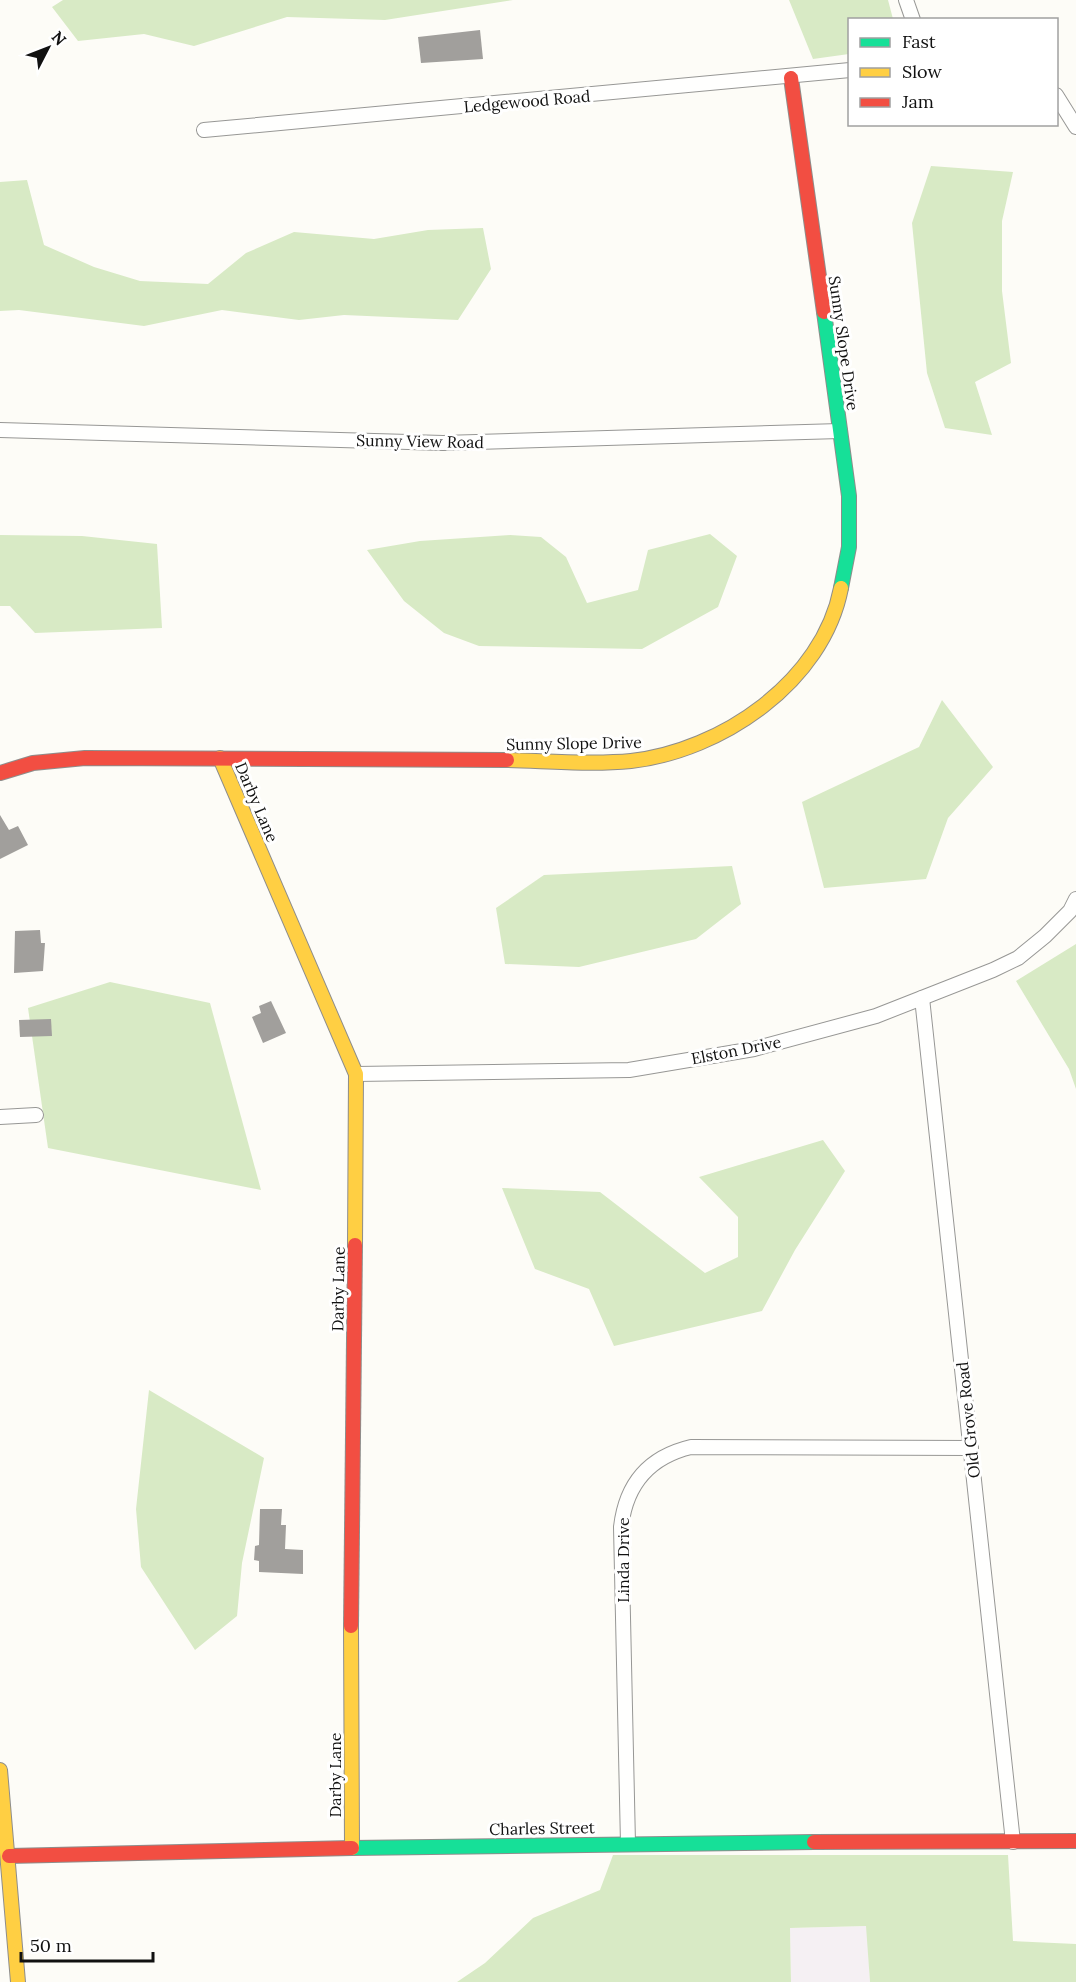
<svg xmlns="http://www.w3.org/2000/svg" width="1076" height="1982" font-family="Lora,serif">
	<rect width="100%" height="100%" fill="#fdfcf7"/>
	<polygon fill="#f5f0f3" points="867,1926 870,1982 791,1982 790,1928"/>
	<g fill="#d8eac5">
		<polygon points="63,0 513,0 385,20 287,17 194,46 144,34 78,41 52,7"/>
		<polygon points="789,0 888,0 893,19 850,20 849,54 813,59"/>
		<polygon points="931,166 1013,172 1002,221 1002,291 1011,363 975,382 992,435 945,428 927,373 912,223"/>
		<polygon points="27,180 44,245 94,267 140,281 208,284 246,253 294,232 374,239 428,230 483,228 491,269 458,320 344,315 299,320 222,310 144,326 19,310 0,311 0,182"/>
		<polygon points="710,534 737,556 718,607 642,649 479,646 444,633 404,601 367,550 420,541 510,535 541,537 566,557 587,603 638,590 648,550"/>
		<polygon points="0,535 82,536 157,544 162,628 35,633 10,606 0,606"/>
		<polygon points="942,700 993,767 948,818 926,879 824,888 802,802 919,747"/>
		<polygon points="732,866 741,904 696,939 579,967 505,964 496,908 544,875"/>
		<polygon points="1076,944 1076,1089 1069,1069 1016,981"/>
		<polygon points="110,982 210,1003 261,1190 48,1148 28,1008"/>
		<polygon points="823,1140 845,1171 795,1250 762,1311 614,1346 589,1289 535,1269 502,1188 600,1192 705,1273 738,1257 738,1217 699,1177"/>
		<polygon points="149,1390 264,1458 242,1563 237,1616 195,1650 141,1567 136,1509"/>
		<polygon points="613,1855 1008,1855 1013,1941 1076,1944 1076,1982 870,1982 866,1926 790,1928 791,1982 457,1982 485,1963 533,1918 600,1890"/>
	</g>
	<g fill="#a19f9c">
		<polygon points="480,30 483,59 421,63 418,37"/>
		<polygon points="0,815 9,830 18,826 28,845 0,859"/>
		<polygon points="40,930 41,943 45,943 43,971 14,973 15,931"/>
		<polygon points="271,1001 286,1033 263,1043 252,1017 261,1013 259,1006"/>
		<polygon points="51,1019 52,1036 20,1037 19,1020"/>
		<polygon points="260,1509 282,1509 281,1525 286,1525 285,1549 303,1550 303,1574 259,1572 259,1561 254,1560 255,1546 259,1545"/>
	</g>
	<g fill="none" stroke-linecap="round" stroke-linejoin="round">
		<g stroke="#979795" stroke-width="16">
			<g id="street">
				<polyline points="906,0 913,20"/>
				<polyline points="1056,95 1076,127"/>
				<polyline points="204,130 850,70"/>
				<polyline points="0,430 443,443 840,431"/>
				<polyline points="922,998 1013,1842"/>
				<polyline points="356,1074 629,1070 754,1049 876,1016 993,970 1018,958 1045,936 1070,911 1076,899"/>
				<polyline points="0,1117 36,1115"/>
				<path d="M628,1844L621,1527C626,1484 649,1457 691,1447L971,1448"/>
			</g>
		</g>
		<g stroke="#8e8d8b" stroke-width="16">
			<g id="fast">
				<polyline points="824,312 849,496 849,547 841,588"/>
				<polyline points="352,1848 814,1842"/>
			</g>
		</g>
		<g stroke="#8e8d8b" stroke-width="16">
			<g id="slow">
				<polyline points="220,758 356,1074 355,1245"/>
				<path d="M507,760C548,761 591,765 631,761C721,751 823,682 841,588"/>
				<polyline points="351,1626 352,1848"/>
				<polyline points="0,1770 18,1982"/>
			</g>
		</g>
		<g stroke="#8e8d8b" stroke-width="16">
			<g id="jam">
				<polyline points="791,78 824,312"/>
				<polyline points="0,773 33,763 85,758 507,760"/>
				<polyline points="351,1626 355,1245"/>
				<polyline points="814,1842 1076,1841"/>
				<polyline points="9,1856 352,1848"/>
			</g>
		</g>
		<use href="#street" stroke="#fffffe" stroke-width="14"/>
		<use href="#fast" stroke="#16e098" stroke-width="14"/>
		<use href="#slow" stroke="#ffcf43" stroke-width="14"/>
		<use href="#jam" stroke="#f24e42" stroke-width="14"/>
	</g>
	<g text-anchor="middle" stroke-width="6" stroke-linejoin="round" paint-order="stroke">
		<g font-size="16" fill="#111" stroke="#fff">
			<text transform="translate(527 101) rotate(-5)" y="6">Ledgewood Road</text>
			<text transform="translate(844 343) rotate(82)" y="6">Sunny Slope Drive</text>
			<text transform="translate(420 441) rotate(1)" y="6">Sunny View Road</text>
			<text transform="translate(574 743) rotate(-1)" y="6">Sunny Slope Drive</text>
			<text transform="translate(257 802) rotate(67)" y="6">Darby Lane</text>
			<text transform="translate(736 1050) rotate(-11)" y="6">Elston Drive</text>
			<text transform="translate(338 1289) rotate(-89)" y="6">Darby Lane</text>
			<text transform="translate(968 1420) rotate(-96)" y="6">Old Grove Road</text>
			<text transform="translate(623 1560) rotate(-90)" y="6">Linda Drive</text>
			<text transform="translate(335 1775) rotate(-90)" y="6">Darby Lane</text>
			<text transform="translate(542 1828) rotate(-1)" y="6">Charles Street</text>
		</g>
	</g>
	<rect x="848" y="18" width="210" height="108" fill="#ffffff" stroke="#a0a0a0" stroke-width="1.5"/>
	<rect x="860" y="38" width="30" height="9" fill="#16e098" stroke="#a0a0a0" stroke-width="1.5"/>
	<text x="902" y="48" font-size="18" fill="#111111">Fast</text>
	<rect x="860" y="68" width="30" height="9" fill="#ffcf43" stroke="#a0a0a0" stroke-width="1.5"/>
	<text x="902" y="78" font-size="18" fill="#111111">Slow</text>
	<rect x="860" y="98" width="30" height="9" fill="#f24e42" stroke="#a0a0a0" stroke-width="1.5"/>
	<text x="902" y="108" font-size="18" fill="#111111">Jam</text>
	<g transform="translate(48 48) rotate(48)" stroke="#ffffff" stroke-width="4.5" paint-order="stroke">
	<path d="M0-4.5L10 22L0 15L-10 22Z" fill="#111111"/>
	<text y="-9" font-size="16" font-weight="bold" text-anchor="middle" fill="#111111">N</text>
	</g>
	<path d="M21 1952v9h132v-9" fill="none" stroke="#111111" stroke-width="3"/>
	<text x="30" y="1952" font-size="18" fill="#111111" stroke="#ffffff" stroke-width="4.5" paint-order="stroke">50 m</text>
</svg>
